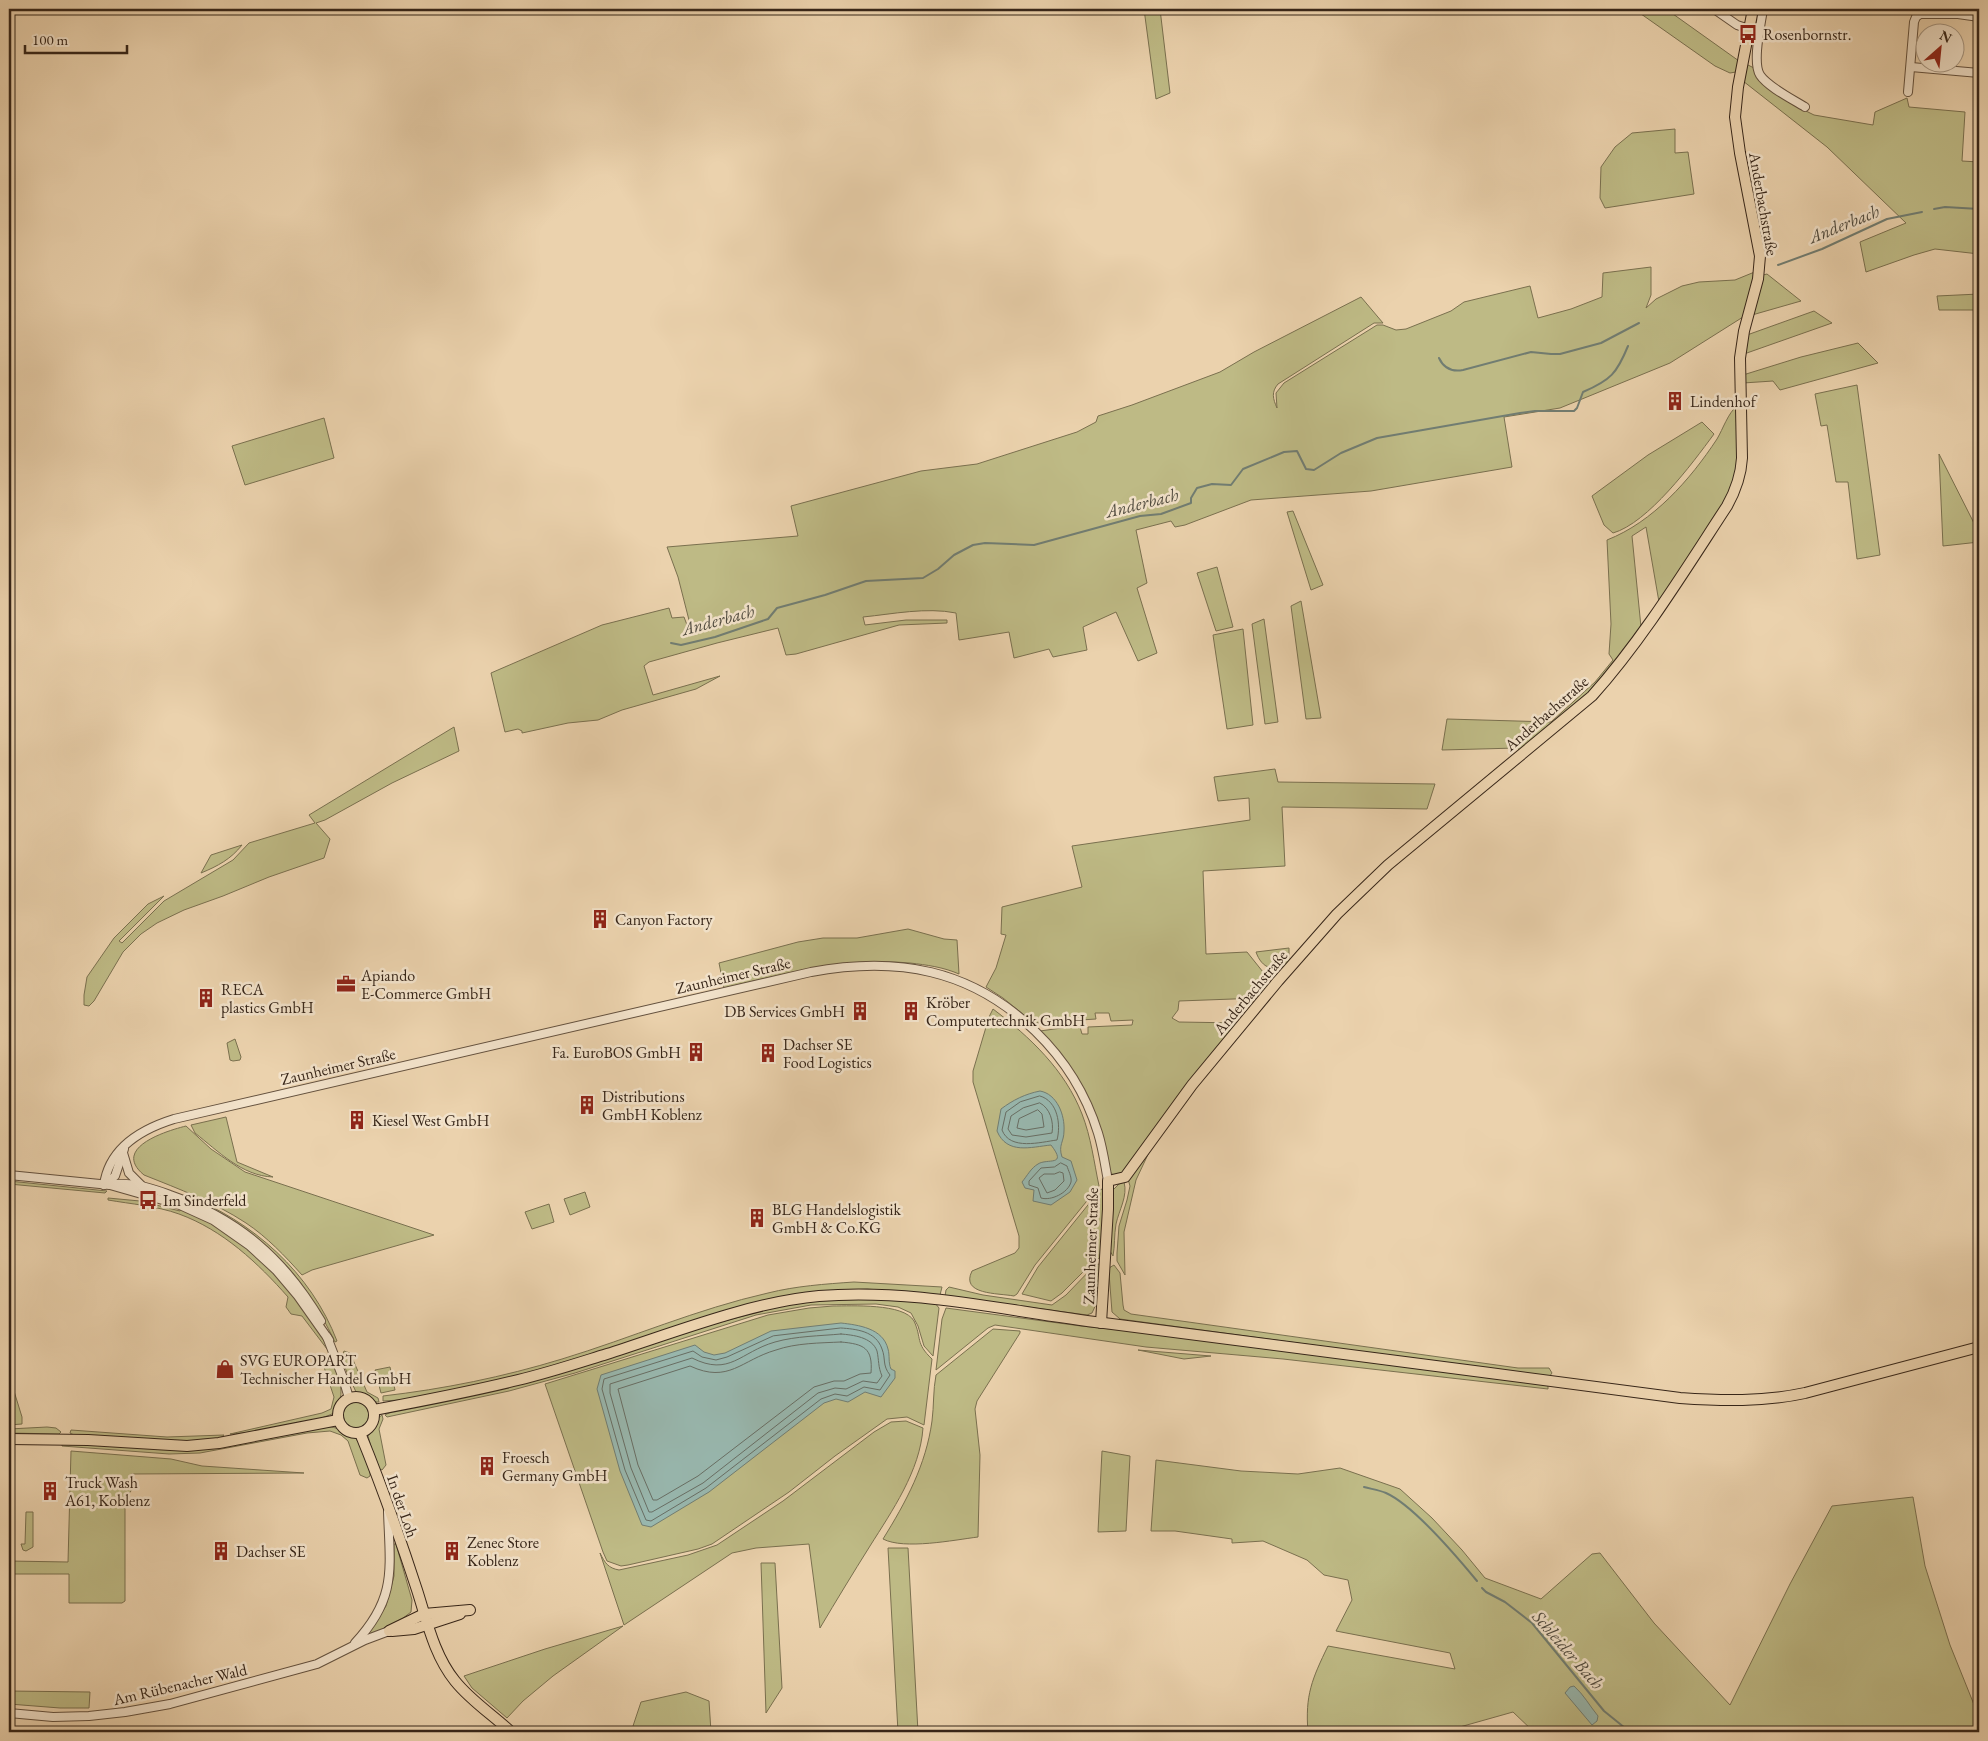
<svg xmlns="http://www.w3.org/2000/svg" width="1988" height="1741" font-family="'EB Garamond',serif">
	<rect width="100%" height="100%" fill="#ebd2ad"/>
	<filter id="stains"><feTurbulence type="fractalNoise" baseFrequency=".004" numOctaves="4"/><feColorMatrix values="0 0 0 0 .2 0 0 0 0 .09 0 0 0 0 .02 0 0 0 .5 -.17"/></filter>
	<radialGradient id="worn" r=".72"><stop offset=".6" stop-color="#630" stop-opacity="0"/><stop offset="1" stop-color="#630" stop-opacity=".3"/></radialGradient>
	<g fill="#beba85" stroke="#7a704f">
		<polygon points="1144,9 1160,9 1170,93 1156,99"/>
		<polygon points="1634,9 1666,9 1739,61 1736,72 1730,73 1715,66"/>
		<polygon points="1746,64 1754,68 1771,88 1804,110 1814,115 1873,125 1875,112 1907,98 1909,107 1965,112 1962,161 1979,162 1979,254 1935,249 1914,255 1866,272 1860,242 1906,223 1827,147 1743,81"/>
		<polygon points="1675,129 1675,153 1688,152 1694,194 1605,208 1600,198 1601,167 1615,147 1632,133"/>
		<path d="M1651,267V295L1646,308L1656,299L1682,286L1699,282L1735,280L1757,271L1743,317L1670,363L1560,408L1504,417L1512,467L1371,491L1251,500L1185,525L1175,527L1171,521L1136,530L1147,583L1137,588L1157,653L1138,661L1116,612L1083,627L1087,650L1053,657L1049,649L1014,658L1009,632L959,640L956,613C926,607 893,614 863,617L865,625L906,620H947V623L899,625L796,654L786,655L778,628L717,643L649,662L644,666L653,695L720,676L696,689L622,710L598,720L568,723L522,733V731L518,729L505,732L491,673L602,625L669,608L672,618L684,617L687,625L690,624L678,577L667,547L798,536L791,506L921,471L977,464L1077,432L1096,422L1098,416L1132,405L1220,372L1254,352L1361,297L1383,323H1374L1278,384C1271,392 1273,399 1277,408L1276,393L1284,383L1377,325H1383L1396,330L1406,329L1451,311L1464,302L1530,286L1538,318L1571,309L1602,297L1603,273Z"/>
		<polygon points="1767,274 1801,301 1752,315 1763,275"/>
		<polygon points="1979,294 1979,310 1939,310 1937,296"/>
		<polygon points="1814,311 1832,323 1744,354 1747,335"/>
		<polygon points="1858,343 1878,363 1780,390 1773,381 1743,383 1743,375 1801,357"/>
		<polygon points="1857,385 1880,555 1857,559 1848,482 1836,482 1827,425 1821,426 1815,394"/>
		<path d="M1737,406L1740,457L1733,490L1659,602L1646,527L1632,536L1641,627L1593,689L1521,751L1517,748L1442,750L1447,719L1551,722L1595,682L1613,660L1609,654L1611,624L1607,540C1653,522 1690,480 1717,439C1723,429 1728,413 1737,406Z"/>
		<polygon points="324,418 334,458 245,485 232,446"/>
		<path d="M1702,422L1714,434C1692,464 1648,523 1613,533L1604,525L1592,496L1648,455Z"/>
		<polygon points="1939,454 1979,533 1979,542 1943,546"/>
		<polygon points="1293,511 1323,585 1311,590 1287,512"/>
		<polygon points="1217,567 1233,627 1216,631 1197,573"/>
		<polygon points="1301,601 1321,718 1306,719 1291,606"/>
		<polygon points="1264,619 1278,722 1265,724 1252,624"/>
		<polygon points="1243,629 1253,725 1227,729 1213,635"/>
		<polygon points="454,727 459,751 392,783 325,820 316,823 330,839 324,858 269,877 223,896 184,910 157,923 141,934 123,952 94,1001 89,1006 84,1005 84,995 87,977 114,938 148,904 164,896 119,941 122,943 164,901 233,860 249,843 315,823 309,815"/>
		<path d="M1275,769L1278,782L1435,784L1427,809L1282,807L1285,866L1203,871L1206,954L1247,952L1267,977V989L1260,998L1179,1001L1178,1010L1172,1018L1179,1022L1240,1023L1153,1130L1123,1173L1114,1176C1105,1169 1102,1137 1098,1125C1086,1088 1066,1058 1040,1031L1076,1026L1080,1027L1082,1034H1088V1027L1132,1025L1133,1020L1111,1021L1109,1013H1095L1096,1019L1034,1023L1003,998L986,987L996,968L1006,935L1001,934L1002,907L1082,887L1072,846L1250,820L1249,798L1218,801L1214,777Z"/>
		<path d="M242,845C231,859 218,866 201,873L211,855Z"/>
		<path d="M908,929L944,939L957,940L959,974C943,967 927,965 910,963C842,957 789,973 724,988L719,963L798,942L823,938H857Z"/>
		<path d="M1289,948V964C1274,972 1262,969 1256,952Z"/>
		<path d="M993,1009C1030,1037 1065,1070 1082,1114C1091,1137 1094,1162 1099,1186L1035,1265L1017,1294L1014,1296C998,1293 960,1295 972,1271L1015,1253L1019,1248V1236L973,1082V1071L989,1017Z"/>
		<polygon points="235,1039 241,1057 240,1060 233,1061 230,1060 227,1043"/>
		<path d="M226,1117L237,1162L273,1177C242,1176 218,1151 195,1133L191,1125Z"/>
		<path d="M186,1126L211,1149L245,1172L434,1235L312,1270L302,1275C285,1256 267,1237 246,1223C214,1202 179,1189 144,1175C111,1148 166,1131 186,1126Z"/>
		<polygon points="1151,1148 1136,1180 1124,1232 1125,1275 1117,1261 1117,1253 1119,1226 1127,1200 1130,1186 1128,1179"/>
		<polygon points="9,1181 107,1191 105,1193 9,1184"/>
		<path d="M1124,1182C1128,1196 1119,1210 1116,1224C1114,1235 1115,1246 1113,1256L1110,1251L1112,1191L1119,1184Z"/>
		<polygon points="1104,1188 1103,1255 1089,1266 1062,1293 1051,1301 1022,1294 1038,1267 1100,1190"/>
		<polygon points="585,1192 590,1207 570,1215 564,1199"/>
		<path d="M185,1195C253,1221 311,1273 337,1341L335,1342C317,1305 295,1268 262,1243C240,1226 208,1212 184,1198Z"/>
		<path d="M108,1198L140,1201L180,1211L181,1209C201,1218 222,1227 239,1240C253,1252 268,1266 281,1279C290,1289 328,1339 327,1349L302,1316L291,1314L286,1307L288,1297C258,1263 223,1230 179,1214C157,1206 131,1204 108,1200Z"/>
		<polygon points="549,1204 554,1222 532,1229 525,1212"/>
		<polygon points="1099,1264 1102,1265 1098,1300 1092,1313 1087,1315 945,1296 946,1290 949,1287 983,1295 1052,1305 1066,1295 1095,1265"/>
		<polygon points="1114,1265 1120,1273 1123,1305 1124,1310 1131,1314 1518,1368 1549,1368 1552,1373 1549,1377 1120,1319 1112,1312 1109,1273 1109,1268"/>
		<path d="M854,1282L942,1287L940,1295L867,1289L819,1292L535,1372L416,1399L383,1401V1396C444,1389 503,1377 562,1359C631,1338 697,1309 768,1293C796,1286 825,1284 854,1282Z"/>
		<polygon points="864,1297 935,1303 939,1308 933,1356 924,1346 918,1326 911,1313 898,1307 876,1304 811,1305 756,1315 575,1373 509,1391 387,1417 385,1415 393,1411 791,1303 830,1298"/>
		<path d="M833,1306C851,1306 904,1303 914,1321C922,1338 915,1343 932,1359L924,1425L907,1417L887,1419L835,1456L789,1492L712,1544L698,1549L628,1565L621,1566L607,1561L603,1552L545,1384L768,1315L809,1308Z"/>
		<polygon points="946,1308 1081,1326 1190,1337 1545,1384 1548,1386 1548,1389 1283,1359 1146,1347 995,1325 988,1328 936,1370 942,1319"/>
		<path d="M993,1329L1020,1331V1333L977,1401L975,1409L980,1455L978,1537C954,1540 904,1550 883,1539C906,1502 926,1465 932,1421C934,1406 933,1390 936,1375Z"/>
		<polygon points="1138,1350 1211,1356 1184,1359"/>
		<polygon points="344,1351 350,1353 367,1392 378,1398 379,1402 375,1402 356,1392 341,1359"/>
		<path d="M327,1357L333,1359C339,1378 348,1398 332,1414C307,1425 258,1432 230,1434L322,1413L331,1409L334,1397L323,1364Z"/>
		<polygon points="390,1367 395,1390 381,1393 375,1370"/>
		<polygon points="9,1375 22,1417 22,1424 9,1425"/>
		<circle cx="356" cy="1415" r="13"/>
		<polygon points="382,1415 383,1419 379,1429 386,1465 382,1470 377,1468 368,1436 377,1419"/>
		<path d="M906,1421L923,1428C920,1471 892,1511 870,1546C853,1573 836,1601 820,1628L809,1544L756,1548L732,1553L624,1625L600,1553C605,1563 608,1568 619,1570L688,1555L717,1545L783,1501L874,1432L891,1422Z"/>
		<polygon points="47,1427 56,1428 61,1432 59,1434 9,1433 9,1429"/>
		<path d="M331,1427C338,1428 348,1432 353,1436C361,1442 372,1467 370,1476L367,1478L360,1475L348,1441L341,1435L330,1431L307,1433L200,1453L169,1454L62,1446V1443L143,1448Z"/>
		<polygon points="71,1430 167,1437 224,1435 219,1439 182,1442 74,1435 70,1433"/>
		<polygon points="71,1451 171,1459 202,1466 304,1473 131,1474 131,1491 125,1498 125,1601 122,1603 69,1603 69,1574 9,1574 9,1561 68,1562"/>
		<polygon points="1102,1451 1130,1456 1126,1531 1098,1532"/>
		<path d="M1156,1460L1241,1471L1298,1474L1340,1468L1400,1489L1432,1518L1462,1550L1485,1578L1541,1599L1592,1554L1600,1553L1654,1623L1730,1705L1790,1584L1832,1506L1913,1497L1925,1566L1950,1645L1979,1717V1732H1534L1513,1712L1442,1732H1308C1305,1695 1312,1679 1328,1646L1455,1669L1450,1653L1336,1631L1352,1600L1348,1580L1324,1575L1307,1560L1263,1541L1232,1543V1539L1175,1531H1151Z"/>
		<polygon points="26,1512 33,1512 33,1547 26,1551 23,1550 21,1544 25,1544"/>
		<polygon points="394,1544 396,1544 412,1600 411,1612 398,1622 367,1636 386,1606 394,1576"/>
		<polygon points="888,1548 908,1548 918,1732 898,1732"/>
		<polygon points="761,1563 775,1563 782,1688 766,1713"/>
		<polygon points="623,1626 553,1676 523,1701 507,1718 472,1688 464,1676 545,1649"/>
		<polygon points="9,1691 90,1692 89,1708 60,1708 9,1704"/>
		<polygon points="686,1692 709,1701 711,1732 631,1732 641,1702"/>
	</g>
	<g fill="#98b7ae" stroke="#717d72">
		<path d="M1040,1091C1057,1094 1065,1115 1064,1131C1064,1142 1058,1145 1062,1157L1071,1161L1077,1180L1070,1192L1051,1205L1033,1201L1034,1190L1025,1188L1022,1182C1027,1176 1031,1168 1038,1164C1047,1158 1068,1167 1051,1145C1031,1147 1007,1155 997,1131L1001,1109C1013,1100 1025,1094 1040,1091Z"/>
		<path d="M841,1323C858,1325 883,1328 888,1349C890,1356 888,1362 891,1369L895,1371V1378L881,1397L865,1392L848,1402L836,1399L824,1403L709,1492L651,1527L642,1525L620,1471L599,1396L597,1389L601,1375L695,1345L704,1352L714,1355L725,1353L771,1331Z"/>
		<path d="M1574,1686C1584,1695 1589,1705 1598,1716L1597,1721L1592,1725L1565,1693L1570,1687Z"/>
	</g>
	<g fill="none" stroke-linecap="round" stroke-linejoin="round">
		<g stroke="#686e64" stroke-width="1">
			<path d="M1040,1096C1058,1101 1061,1125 1057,1140C1041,1142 1010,1151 1002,1130L1006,1112L1020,1102Z"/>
			<path d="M1040,1103C1050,1108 1054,1122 1052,1133L1026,1137L1012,1135L1008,1129L1011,1116L1023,1108Z"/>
			<polygon points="1038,1110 1042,1114 1044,1127 1026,1130 1017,1128 1019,1119"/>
			<path d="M1061,1163L1067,1166C1068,1170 1072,1177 1071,1182C1068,1193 1051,1201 1041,1198L1038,1188L1029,1185V1181L1041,1168L1054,1167Z"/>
			<polygon points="1060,1172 1063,1173 1064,1181 1055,1190 1047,1193 1039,1178 1044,1174 1054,1174"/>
			<path d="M841,1328C856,1329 876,1331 882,1349C886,1359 882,1365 890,1375L880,1390L864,1387L847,1396L835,1394L821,1399L706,1488L651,1521L646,1520L625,1470L602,1389L604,1379L693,1351L702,1357L716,1360L727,1357L773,1336Z"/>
			<path d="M841,1334C853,1335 872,1337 877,1351C879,1360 878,1367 882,1376L877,1383L863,1381L846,1389L835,1388L818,1393L703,1483L652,1512H649L631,1468L610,1393V1384L692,1358C730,1377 740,1352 775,1342C796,1336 820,1336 841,1334Z"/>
			<path d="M841,1342C864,1344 873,1348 871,1373L860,1374L844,1381H834L814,1387L698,1476L657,1500H653L638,1465L618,1389L690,1366C729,1384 741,1360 776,1350C796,1343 820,1343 841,1342Z"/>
		</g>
		<g stroke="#717d72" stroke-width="2">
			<polyline points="1934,209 1945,207 1979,209"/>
			<polyline points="1778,265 1822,249 1887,219 1922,212"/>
			<path d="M1439,358C1444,369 1452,372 1463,370L1531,352L1551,354H1560L1601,343L1639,323"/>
			<path d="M671,643L681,645L715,637L768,619L777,608L825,595L866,581L923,578L938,569L954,555L973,545L985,543L1034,545L1140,516L1161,514L1191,503V498L1197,488L1212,484L1231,485L1243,469L1284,452L1297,451L1306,469L1314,470L1341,453L1377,438L1520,413L1535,411H1574L1577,408L1583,392C1611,380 1617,373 1628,346"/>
			<path d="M1364,1487C1371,1489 1379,1490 1386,1493C1413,1505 1458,1558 1477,1581"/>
			<polyline points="1482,1588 1486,1592 1505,1602 1532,1623 1604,1711 1630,1732"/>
		</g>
		<g stroke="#64513e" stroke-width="10">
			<g id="minor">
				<polyline points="1714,9 1737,25 1749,29"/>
				<path d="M1763,9C1761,24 1752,62 1760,75C1768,87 1792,99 1805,107"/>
				<polyline points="1911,67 1979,73"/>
				<polyline points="1908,92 1914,22 1916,17 1920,14 1958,14 1979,17"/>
				<polyline points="123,1153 129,1173 143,1187"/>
				<polyline points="9,1175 110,1185 180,1205 213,1220 250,1246 276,1270 298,1296 329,1340"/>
				<path d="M104,1185C109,1148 142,1129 174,1119L811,972C897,956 971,969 1035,1031C1065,1060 1086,1094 1098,1133C1103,1149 1105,1165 1108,1181"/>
				<polyline points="104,1185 115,1176 124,1149"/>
				<path d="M110,1185C129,1181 152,1188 170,1195C239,1219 284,1259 321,1321"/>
				<polyline points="327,1337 343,1378 349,1398"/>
				<path d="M355,1643C397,1598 390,1569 388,1512"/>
				<polyline points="9,1713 53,1717 89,1716 125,1712 170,1704 317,1664 365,1640 389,1631"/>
			</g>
		</g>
		<g stroke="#372619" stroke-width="12">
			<g id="major">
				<path d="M1101,1323L1108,1209V1181L1125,1177L1192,1085L1278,981L1337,914L1388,865L1592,696C1643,639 1685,570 1727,506C1736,490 1741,476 1742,458L1740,358L1744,331L1758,279L1760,256L1740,153L1735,117L1738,87L1753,9"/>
				<circle cx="356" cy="1415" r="18"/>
				<path d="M374,1410C422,1401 470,1392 518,1380C548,1373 578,1363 607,1354C673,1333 751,1302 819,1296C915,1288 1010,1312 1104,1323C1296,1347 1488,1373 1680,1398C1722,1401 1763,1402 1805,1393L1979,1347"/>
				<path d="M360,1433C381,1484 400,1538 417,1590C427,1621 434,1655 455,1681C471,1701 493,1715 511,1732"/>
				<polyline points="9,1439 88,1440 187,1446 219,1443 338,1420"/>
				<polyline points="389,1631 424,1614 470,1610"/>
				<polyline points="392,1631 414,1629 460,1614"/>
			</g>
		</g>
		<use href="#minor" stroke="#f2e2ca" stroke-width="8"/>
		<use href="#major" stroke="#ebd2ad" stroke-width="10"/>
	</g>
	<defs>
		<g id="bus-bare" transform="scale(1.5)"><path d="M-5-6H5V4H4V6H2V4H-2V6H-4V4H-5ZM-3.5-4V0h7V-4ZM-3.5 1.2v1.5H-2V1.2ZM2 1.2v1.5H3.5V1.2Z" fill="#8f2418" stroke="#f2e2ca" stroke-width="2.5" paint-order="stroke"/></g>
		<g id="building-bare" transform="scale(1.5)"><path d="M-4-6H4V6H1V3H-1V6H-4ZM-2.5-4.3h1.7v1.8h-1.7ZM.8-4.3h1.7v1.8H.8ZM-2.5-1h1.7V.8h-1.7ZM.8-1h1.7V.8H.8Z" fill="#8f2418" stroke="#f2e2ca" stroke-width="2.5" paint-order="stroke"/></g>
		<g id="office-bare" transform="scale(1.5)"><path d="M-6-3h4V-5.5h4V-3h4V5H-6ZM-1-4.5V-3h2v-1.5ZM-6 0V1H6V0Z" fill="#8f2418" stroke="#f2e2ca" stroke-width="2.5" paint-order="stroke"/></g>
		<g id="shop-bare" transform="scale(1.5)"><path d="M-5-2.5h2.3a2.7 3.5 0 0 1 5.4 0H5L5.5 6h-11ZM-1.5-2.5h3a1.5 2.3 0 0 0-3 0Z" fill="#8f2418" stroke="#f2e2ca" stroke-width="2.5" paint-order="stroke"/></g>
	</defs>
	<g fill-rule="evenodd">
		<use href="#bus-bare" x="1748" y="34"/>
		<use href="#building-bare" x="1675" y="401"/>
		<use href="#building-bare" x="600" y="919"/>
		<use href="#office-bare" x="346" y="984"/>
		<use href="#building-bare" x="206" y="998"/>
		<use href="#building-bare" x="860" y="1011"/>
		<use href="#building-bare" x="911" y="1011"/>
		<use href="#building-bare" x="696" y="1052"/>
		<use href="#building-bare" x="768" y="1053"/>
		<use href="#building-bare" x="587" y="1105"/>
		<use href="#building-bare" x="357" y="1120"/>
		<use href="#bus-bare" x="148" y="1200"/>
		<use href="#building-bare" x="757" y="1218"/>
		<use href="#shop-bare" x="225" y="1369"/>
		<use href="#building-bare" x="487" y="1466"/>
		<use href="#building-bare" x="50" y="1491"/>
		<use href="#building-bare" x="221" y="1551"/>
		<use href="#building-bare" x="452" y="1551"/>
	</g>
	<g text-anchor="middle" stroke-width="5" stroke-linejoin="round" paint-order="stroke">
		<g font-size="16" fill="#372619" stroke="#f2e2ca" text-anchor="start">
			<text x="1763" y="40">Rosenbornstr.</text>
			<text x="1690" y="407">Lindenhof</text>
			<text x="615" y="925">Canyon Factory</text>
			<text x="361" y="981">Apiando<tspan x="361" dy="18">E-Commerce GmbH</tspan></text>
			<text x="221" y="995">RECA<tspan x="221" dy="18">plastics GmbH</tspan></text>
			<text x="926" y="1008">Kröber<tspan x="926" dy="18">Computertechnik GmbH</tspan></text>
			<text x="845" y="1017" text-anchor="end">DB Services GmbH</text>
			<text x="783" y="1050">Dachser SE<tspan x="783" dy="18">Food Logistics</tspan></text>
			<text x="681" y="1058" text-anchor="end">Fa. EuroBOS GmbH</text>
			<text x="602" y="1102">Distributions<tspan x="602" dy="18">GmbH Koblenz</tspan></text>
			<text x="372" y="1126">Kiesel West GmbH</text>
			<text x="163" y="1206">Im Sinderfeld</text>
			<text x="772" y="1215">BLG Handelslogistik<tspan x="772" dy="18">GmbH &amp; Co.KG</tspan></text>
			<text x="240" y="1366">SVG EUROPART<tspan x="240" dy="18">Technischer Handel GmbH</tspan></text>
			<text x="502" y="1463">Froesch<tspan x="502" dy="18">Germany GmbH</tspan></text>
			<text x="65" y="1488">Truck Wash<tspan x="65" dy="18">A61, Koblenz</tspan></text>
			<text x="467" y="1548">Zenec Store<tspan x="467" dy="18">Koblenz</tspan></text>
			<text x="236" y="1557">Dachser SE</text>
		</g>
		<g font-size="16" fill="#372619" stroke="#f2e2ca">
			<text transform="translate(1764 204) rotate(80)" y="6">Anderbachstraße</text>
			<text transform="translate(1546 713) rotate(-41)" y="6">Anderbachstraße</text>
			<text transform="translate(733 975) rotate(-13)" y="6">Zaunheimer Straße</text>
			<text transform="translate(1250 992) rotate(-50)" y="6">Anderbachstraße</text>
			<text transform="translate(338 1066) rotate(-13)" y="6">Zaunheimer Straße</text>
			<text transform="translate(1090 1246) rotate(-88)" y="6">Zaunheimer Straße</text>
			<text transform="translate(403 1506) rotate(71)" y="6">In der Loh</text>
			<text transform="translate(180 1684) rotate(-13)" y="6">Am Rübenacher Wald</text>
		</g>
		<g font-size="18" font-style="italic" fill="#4f4a3e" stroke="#f2e2ca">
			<text transform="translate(1844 224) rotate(-22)" y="6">Anderbach</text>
			<text transform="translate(1142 503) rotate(-14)" y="6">Anderbach</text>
			<text transform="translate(718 620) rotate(-15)" y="6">Anderbach</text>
			<text transform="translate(1568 1650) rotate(49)" y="6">Schleider Bach</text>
		</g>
	</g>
	<rect width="1988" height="1741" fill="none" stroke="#ebd2ad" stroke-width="30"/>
	<rect x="10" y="10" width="1968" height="1721" fill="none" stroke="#372619" stroke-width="2.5"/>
	<rect x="15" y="15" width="1958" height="1711" fill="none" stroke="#372619"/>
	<g transform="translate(1940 48) rotate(27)"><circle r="24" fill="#f2e2ca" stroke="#a79783"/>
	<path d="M0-4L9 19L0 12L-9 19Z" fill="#8f2418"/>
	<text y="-8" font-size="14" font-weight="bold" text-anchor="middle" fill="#372619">N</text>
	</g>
	<path d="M25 45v8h102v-8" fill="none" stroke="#372619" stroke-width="2.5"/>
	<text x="32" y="45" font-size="15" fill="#372619" stroke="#f2e2ca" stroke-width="4" paint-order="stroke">100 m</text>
	<rect width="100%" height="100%" filter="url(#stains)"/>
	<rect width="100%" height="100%" fill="url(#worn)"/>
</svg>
